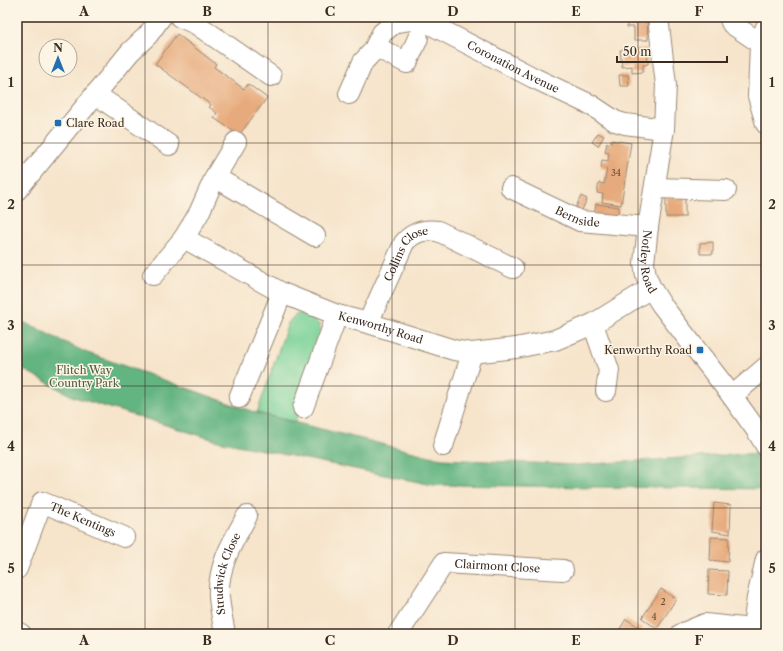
<svg xmlns="http://www.w3.org/2000/svg" width="783" height="651" font-family="'Libre Caslon Text',serif">
	<rect width="100%" height="100%" fill="#fcf5e5"/>
	<filter id="ink" filterUnits="userSpaceOnUse"><feTurbulence type="fractalNoise" baseFrequency=".025" numOctaves="2"/><feDisplacementMap in="SourceGraphic" scale="8" xChannelSelector="R" yChannelSelector="G"/><feConvolveMatrix kernelMatrix="1 2 1 2 8 2 1 2 1" color-interpolation-filters="sRGB"/></filter>
	<filter id="wash" filterUnits="userSpaceOnUse"><feTurbulence type="fractalNoise" baseFrequency=".012" numOctaves="4" result="noise"/><feDisplacementMap in="SourceGraphic" scale="16" xChannelSelector="R" yChannelSelector="G"/><feGaussianBlur stdDeviation="0.9" result="paint"/><feColorMatrix in="noise" values="0 0 0 0 0 0 0 0 0 0 0 0 0 0 0 0 0 1.4 0 .05"/><feComposite in="paint" operator="in"/></filter>
	<g filter="url(#wash)">
		<rect width="100%" height="100%" fill="#f6e4cb"/>
		<polygon fill="#79d298" stroke="#5a7e5b" points="307,312 319,325 324,342 295,422 257,413 288,323 295,315"/>
		<polygon fill="#62b480" stroke="#4e6f4f" points="17,319 85,352 257,413 442,459 576,465 757,453 766,489 433,485 218,441 74,397 17,366"/>
		<g id="blocks">
			<g fill="#e7aa7c">
				<polygon points="627,17 647,17 648,40 634,40 634,27 627,27"/>
				<polygon points="177,34 216,64 214,67 244,89 248,84 267,98 239,135 214,118 217,113 209,107 211,105 155,64"/>
				<polygon points="647,48 648,64 643,65 643,72 632,73 632,66 622,67 620,50"/>
				<polygon points="619,75 628,75 629,86 620,86"/>
				<polygon points="598,133 604,136 598,146 592,142"/>
				<polygon points="611,140 631,143 621,205 602,202 603,194 597,193 599,183 604,184 607,169 601,168 602,160 608,161 609,153 605,152 607,143 611,144"/>
				<polygon points="581,196 587,199 582,210 576,207"/>
				<rect x="666" y="197" width="19" height="20"/>
				<polygon points="596,204 619,207 617,220 594,216"/>
				<polygon points="713,242 713,254 700,254 700,243"/>
				<polygon points="714,503 731,505 730,534 712,531"/>
				<polygon points="711,537 729,538 728,562 710,560"/>
				<polygon points="709,570 728,571 727,595 708,594"/>
				<polygon points="661,589 676,599 657,629 642,618"/>
				<polygon points="626,619 642,629 638,634 617,634"/>
			</g>
		</g>
	</g>
	<g filter="url(#ink)">
		<use href="#blocks" fill-opacity="0" stroke="#988774" stroke-width="1"/>
		<g fill="none" stroke-linecap="round" stroke-linejoin="round">
			<g stroke="#988774" stroke-width="22">
				<g id="minor">
					<polyline points="180,17 196,24 271,76"/>
					<path id="s1" d="M658,17L666,85L664,129L648,227L644,263L646,276L651,288L661,304L732,396L757,431L766,446"/>
					<polyline points="729,17 732,24 760,43 766,45"/>
					<polyline points="766,27 760,43 758,96 766,124"/>
					<polyline points="376,47 407,63 418,38"/>
					<polyline points="95,94 169,145"/>
					<path id="s2" d="M349,94L363,62L373,51L382,33L396,22L411,20L426,22L534,78L591,105L615,121L625,124L664,129"/>
					<polyline points="215,177 315,236"/>
					<path id="s3" d="M511,188L580,221L648,227"/>
					<polyline points="655,188 726,190"/>
					<polyline points="17,190 130,52 148,35 161,17"/>
					<path id="s4" d="M184,238L282,293L337,315L368,323L454,350L472,353L516,348L555,340L593,324L651,288"/>
					<polyline points="153,275 184,238 199,213 215,177 236,142"/>
					<path id="s5" d="M368,323L404,243C413,232 424,229 438,231L513,268"/>
					<polyline points="593,324 609,370 606,391"/>
					<polyline points="732,396 766,367"/>
					<polyline points="239,398 282,293"/>
					<polyline points="303,408 337,315"/>
					<polyline points="443,446 472,353"/>
					<path id="s6" d="M17,569L42,502L124,537"/>
					<polyline points="17,632 21,634"/>
					<path id="s7" d="M225,634C223,622 220,609 219,597C217,567 233,541 247,516"/>
					<path id="s8" d="M398,634L444,563L563,570"/>
					<polyline points="681,634 705,624 752,629"/>
					<polyline points="752,634 757,598 766,559"/>
				</g>
			</g>
			<use href="#minor" stroke="#fff" stroke-width="20"/>
		</g>
	</g>
	<path fill="none" stroke="#3b2a1e" stroke-width="1" stroke-opacity="0.55" d="M145,17V634M268,17V634M392,17V634M515,17V634M638,17V634M17,143H766M17,265H766M17,386H766M17,508H766"/>
	<g fill="#1f6fb2" stroke="#fcf5e5" stroke-width="1.5">
		<rect x="54" y="119" width="8" height="8" rx="2"/>
		<rect x="696" y="346" width="8" height="8" rx="2"/>
	</g>
	<g text-anchor="middle" stroke-width="3" stroke-linejoin="round" paint-order="stroke">
		<g font-size="9" fill="#664a36">
			<text x="616" y="176">34</text>
			<text x="663" y="605">2</text>
			<text x="654" y="620">4</text>
		</g>
		<g font-size="11" fill="#3b2a1e" stroke="#fcf5e5">
			<text dy="4" stroke="none"><textPath href="#s2" startOffset="216">Coronation Avenue</textPath></text>
			<text dy="4" stroke="none"><textPath href="#s3" startOffset="73">Bernside</textPath></text>
			<text dy="4" stroke="none"><textPath href="#s5" startOffset="81">Collins Close</textPath></text>
			<text dy="4" stroke="none"><textPath href="#s1" startOffset="247">Notley Road</textPath></text>
			<text dy="4" stroke="none"><textPath href="#s4" startOffset="217">Kenworthy Road</textPath></text>
			<text dy="4" stroke="none"><textPath href="#s6" startOffset="116">The Kentings</textPath></text>
			<text dy="4" stroke="none"><textPath href="#s8" startOffset="138">Clairmont Close</textPath></text>
			<text dy="4" stroke="none"><textPath href="#s7" startOffset="62">Strudwick Close</textPath></text>
		</g>
		<g font-size="11" fill="#3b2a1e" stroke="#fcf5e5" text-anchor="start">
			<text x="66" y="127">Clare Road</text>
			<text x="692" y="354" text-anchor="end">Kenworthy Road</text>
		</g>
		<g font-size="11" fill="#4e5c43" stroke="#fcf5e5">
			<text x="84" y="374">Flitch Way<tspan x="84" dy="13">Country Park</tspan></text>
		</g>
	</g>
	<rect width="783" height="651" fill="none" stroke="#fcf5e5" stroke-width="44"/>
	<g transform="translate(58 58)"><circle r="19" fill="#fcf5e5" stroke="#afa495"/>
	<path d="M0-3L7 15L0 10L-7 15Z" fill="#1f6fb2"/>
	<text y="-6" font-size="11" font-weight="bold" text-anchor="middle" fill="#3b2a1e">N</text>
	</g>
	<path d="M617 56v6h110v-6" fill="none" stroke="#3b2a1e" stroke-width="2"/>
	<text x="623" y="56" font-size="12" fill="#3b2a1e" stroke="#fcf5e5" stroke-width="3" paint-order="stroke">50 m</text>
	<rect x="22" y="22" width="739" height="607" fill="none" stroke="#3b2a1e" stroke-width="1.5"/>
	<g font-size="13" text-anchor="middle" font-weight="bold" fill="#3b2a1e">
		<text x="84" y="16">A</text>
		<text x="207" y="16">B</text>
		<text x="330" y="16">C</text>
		<text x="453" y="16">D</text>
		<text x="576" y="16">E</text>
		<text x="699" y="16">F</text>
		<text x="11" y="87">1</text>
		<text x="772" y="87">1</text>
		<text x="11" y="209">2</text>
		<text x="772" y="209">2</text>
		<text x="11" y="330">3</text>
		<text x="772" y="330">3</text>
		<text x="11" y="451">4</text>
		<text x="772" y="451">4</text>
		<text x="11" y="573">5</text>
		<text x="772" y="573">5</text>
		<text x="84" y="645">A</text>
		<text x="207" y="645">B</text>
		<text x="330" y="645">C</text>
		<text x="453" y="645">D</text>
		<text x="576" y="645">E</text>
		<text x="699" y="645">F</text>
	</g>
</svg>
